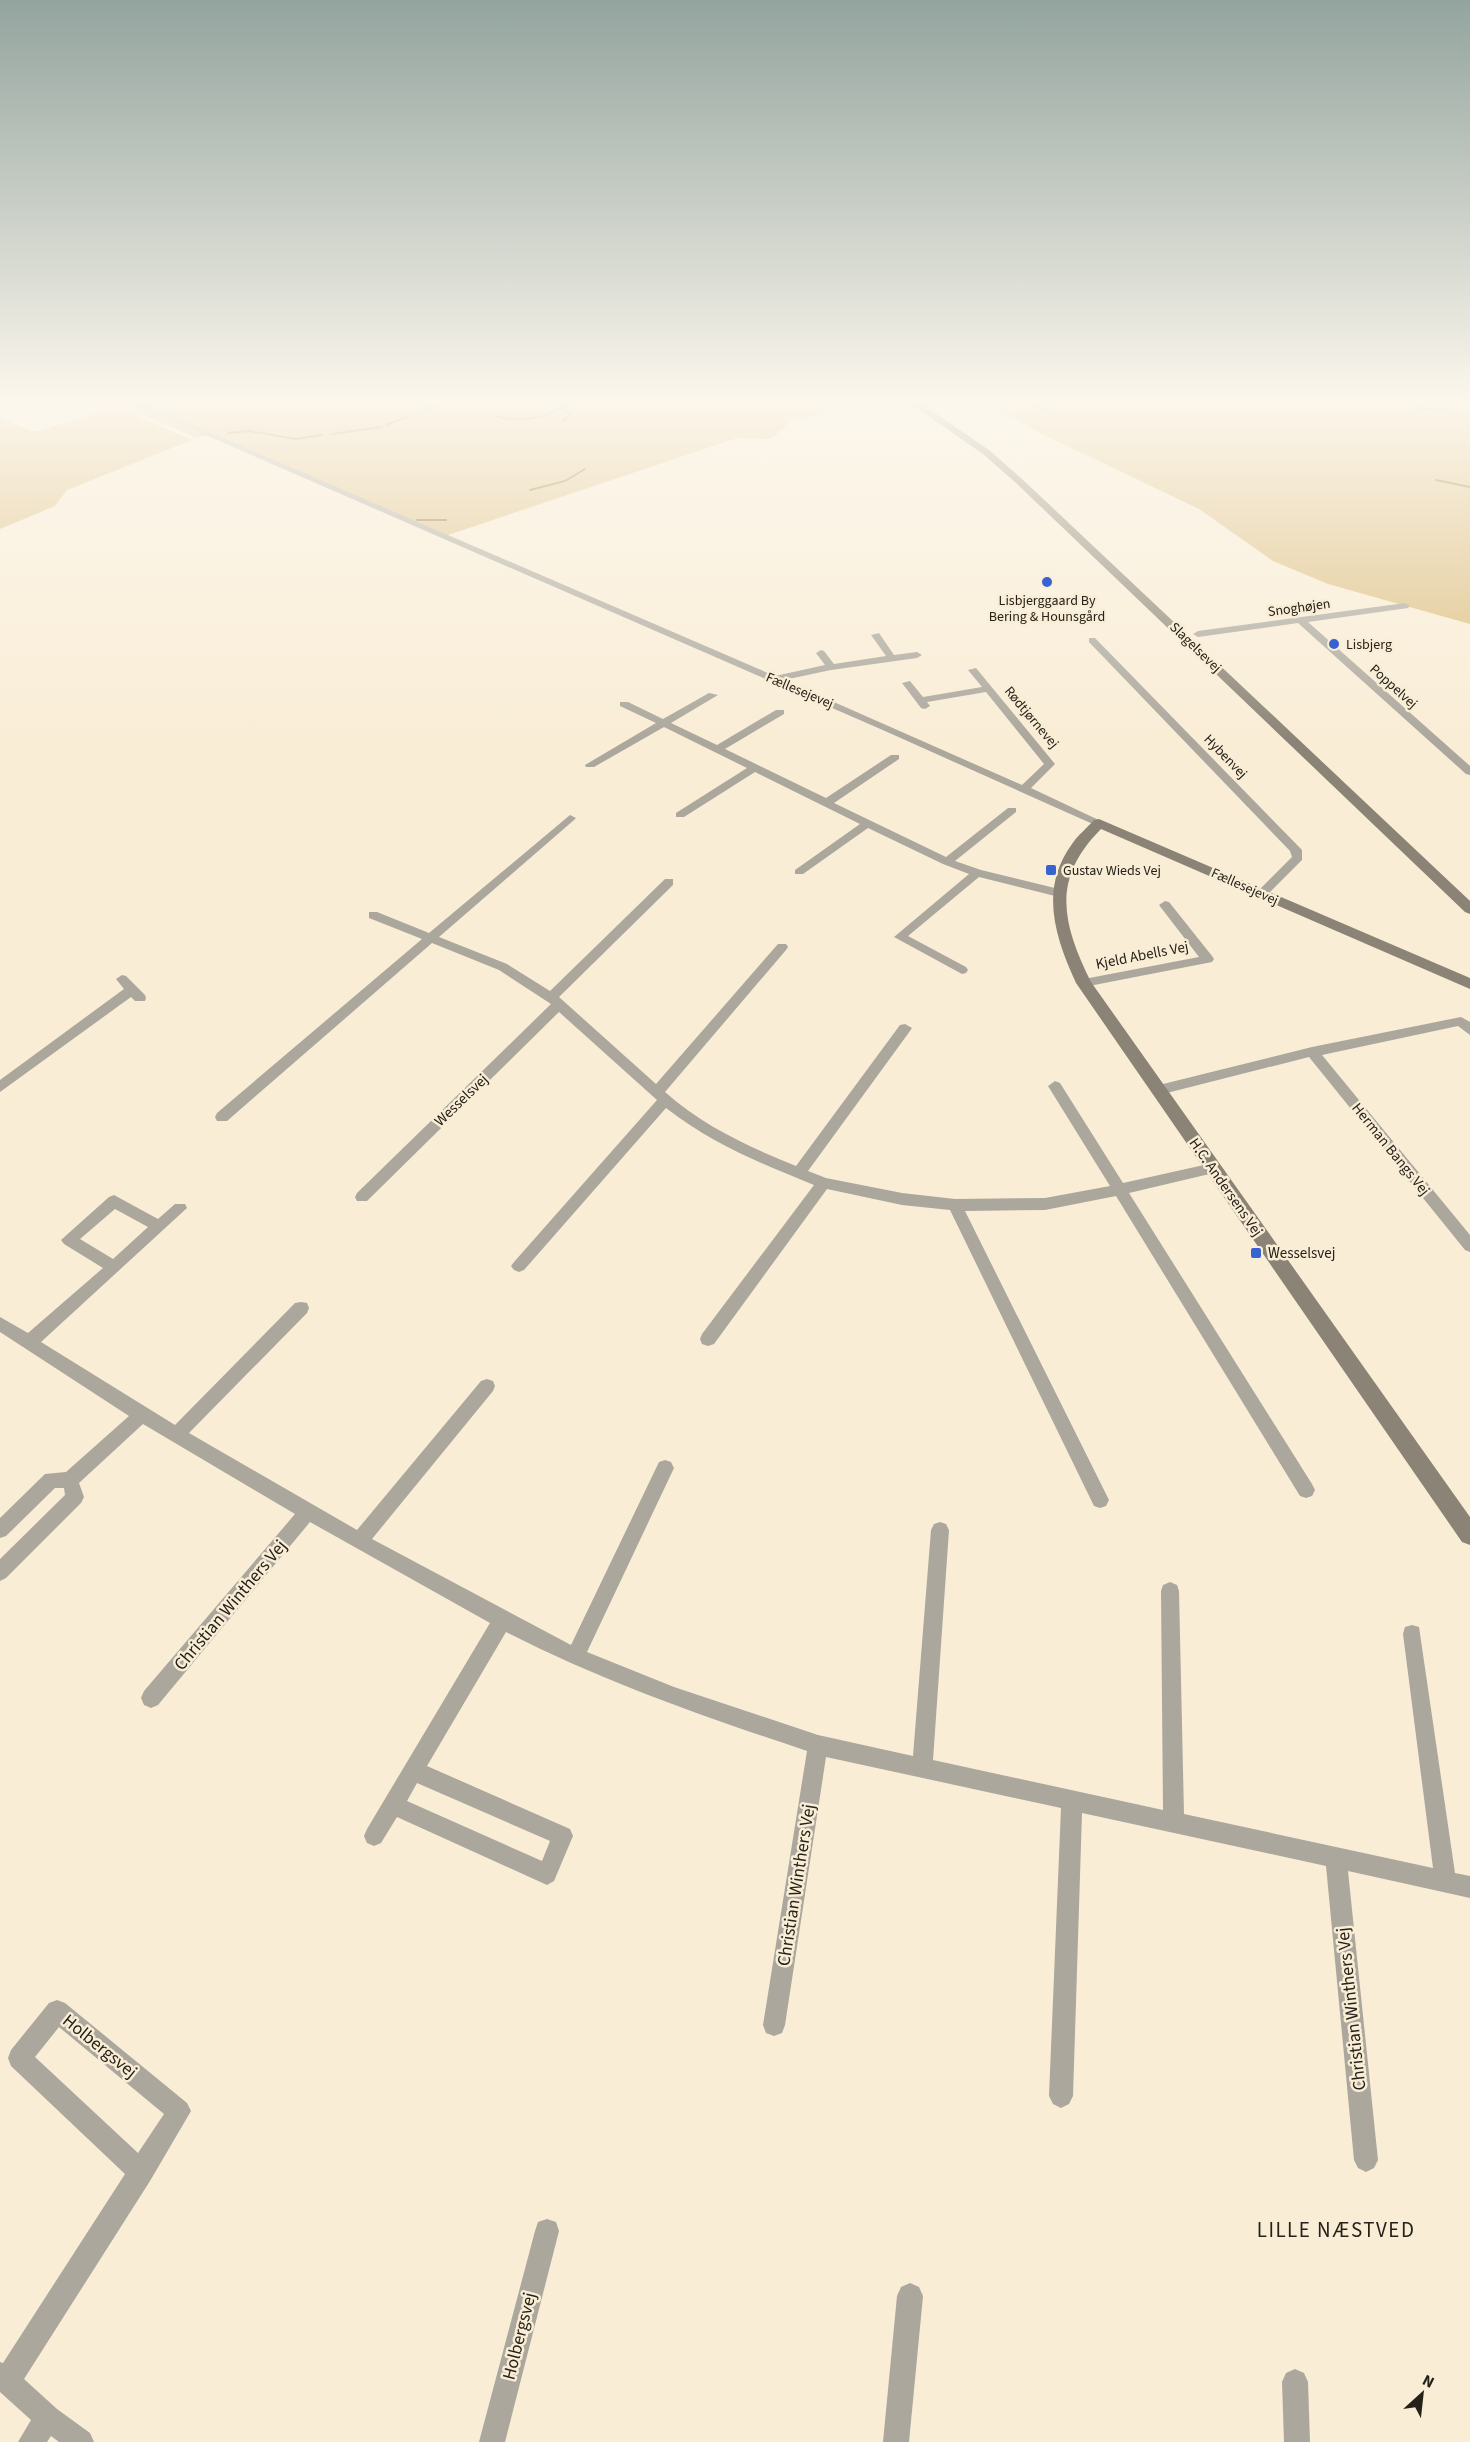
<svg xmlns="http://www.w3.org/2000/svg" width="1470" height="2442" font-family="'Source Sans 3',sans-serif">
	<rect width="100%" height="100%" fill="#f9edd6"/>
	<g fill="#dcbe80">
		<polygon points="855,400 817,416 791,421 771,439 737,438 448,535 209,434 197,438 110,401"/>
		<polygon points="984,400 1470,400 1470,624 1328,584 1273,561 1199,509 1038,432"/>
		<polygon points="111,409 123,410 192,440 67,490 55,506 0,529 0,418 31,431 39,431"/>
	</g>
	<g fill="none" stroke-linecap="round" stroke-linejoin="round">
		<g stroke="#8a6d29" stroke-width="2">
			<polyline points="1033,400 1036,406 1043,410"/>
			<polyline points="1434,400 1435,412"/>
			<polyline points="1418,408 1445,410"/>
			<polyline points="562,409 571,413 563,421"/>
			<polyline points="423,410 434,406"/>
			<path d="M496,416C521,424 544,418 567,405L565,400"/>
			<polyline points="386,425 406,417"/>
			<polyline points="228,433 249,431 296,439 322,435"/>
			<polyline points="332,434 382,427"/>
			<polyline points="1436,480 1470,487"/>
			<polyline points="530,490 565,481 585,469"/>
			<polyline points="417,520 446,520"/>
		</g>
		<g fill="#aba79d" fill-rule="evenodd">
			<polygon points="125,400 135,400 775,676 825,665 816,653 821,650 824,651 834,664 886,656 871,635 879,633 894,655 917,652 922,655 917,658 831,670 784,680 1022,785 1044,764 986,692 927,702 930,706 925,709 921,708 902,683 910,681 923,697 982,687 968,670 976,668 1055,764 1031,788 1105,823 1103,825 1095,825 885,731"/>
			<polygon points="1405,603 1410,606 1408,608 1308,622 1470,766 1470,775 1466,774 1298,623 1198,637 1193,634 1198,631"/>
			<polygon points="1089,638 1095,638 1302,850 1302,860 1265,897 1261,898 1255,894 1292,857 1290,851 1089,642"/>
			<polygon points="709,693 718,695 671,723 717,745 776,710 784,710 784,714 725,749 826,798 891,755 899,755 899,759 834,803 946,857 1008,808 1016,808 1016,812 955,861 981,870 1063,890 1065,893 1059,897 979,877 908,936 966,967 968,970 966,973 962,974 894,937 969,874 943,864 868,828 803,874 795,874 795,870 860,824 755,772 684,817 676,817 676,813 747,768 664,727 594,767 586,767 585,765 656,723 620,706 620,702 628,702 663,719"/>
			<path d="M570,815L576,818L574,820L439,937L507,964L550,991L665,879H673V885L559,997L656,1084L778,944H786L788,947L786,950L665,1092C703,1126 749,1147 796,1166L900,1025L905,1024L912,1028L910,1031L808,1171L826,1178L902,1193L955,1199L1045,1198L1110,1186L1048,1086L1055,1081L1060,1083L1123,1183L1213,1163L1218,1164L1220,1168L1218,1172L1129,1193L1312,1484L1315,1490L1312,1496L1306,1498L1300,1496L1116,1196L1045,1210L965,1211L1106,1494L1109,1500L1106,1506L1100,1508L1094,1506L950,1210L902,1205L827,1189L714,1344L708,1346L702,1344L700,1339L702,1334L814,1185C760,1163 714,1145 666,1108L524,1270L519,1272L514,1270L511,1266L514,1262L657,1100L559,1012L367,1201H357L355,1197L357,1193L551,1004L499,970L432,943L227,1121H217L215,1117L217,1113L422,939L369,918V912H377L429,933Z"/>
			<polygon points="1165,901 1169,902 1212,956 1214,959 1212,962 1084,987 1079,986 1078,983 1079,980 1084,979 1199,957 1159,905"/>
			<polygon points="122,975 126,976 145,995 146,998 145,1001 135,1001 131,997 0,1092 0,1080 124,989 116,979"/>
			<polygon points="1461,1017 1470,1022 1470,1035 1458,1026 1322,1055 1470,1235 1470,1252 1465,1250 1309,1057 1159,1095 1152,1090 1159,1085 1312,1047"/>
			<path d="M114,1195L158,1219L175,1204H185L187,1208L41,1342L175,1425L295,1303L301,1302L307,1303L309,1308L307,1313L189,1433L357,1530L481,1381L487,1379L493,1381L495,1386L493,1391L372,1539L571,1645L659,1462L665,1460L671,1462L674,1468L587,1652L674,1687L818,1735L913,1756L931,1530L934,1524L940,1522L946,1524L949,1530L933,1760L1163,1810L1161,1591L1163,1585L1170,1582L1177,1585L1179,1591L1184,1814L1433,1868L1403,1634L1405,1627L1412,1625L1419,1627L1455,1873L1470,1876V1898L1348,1871L1378,2160L1374,2168L1366,2172L1358,2168L1354,2160L1326,1866L1082,1813L1073,2096L1069,2104L1061,2108L1053,2104L1049,2096L1061,1808L826,1757L785,2025L782,2033L774,2036L766,2033L763,2025L807,1751C702,1716 604,1682 506,1632L427,1766L570,1829L573,1836L554,1881L547,1885L397,1817L381,1843L374,1846L367,1843L364,1836L367,1829L490,1623L310,1522L158,1705L151,1708L144,1705L141,1698L144,1691L295,1514L143,1424L79,1483L84,1497L81,1503L6,1578L0,1581V1559L65,1495L64,1488H55L6,1536L0,1538V1518L45,1474L66,1472L129,1416L0,1332V1317L28,1333L103,1268L64,1244L61,1240L109,1197ZM115,1209L148,1227L113,1259L80,1239ZM417,1783L550,1841L542,1861L407,1801Z"/>
			<path d="M57,2000L65,2003L187,2103L191,2111L150,2181L24,2379L57,2409L90,2433L94,2442H59L51,2436L47,2442H18L31,2420L0,2392V2362L3,2363L125,2174L11,2066L8,2058L11,2050L49,2003ZM59,2027L164,2114L138,2153L35,2057Z"/>
			<polygon points="547,2219 556,2222 559,2231 505,2442 479,2442 535,2231 538,2222"/>
			<polygon points="910,2283 919,2287 923,2296 909,2442 883,2442 897,2296 901,2287"/>
			<polygon points="1295,2369 1304,2373 1308,2382 1310,2442 1284,2442 1282,2382 1286,2373"/>
		</g>
		<g fill="#8b8476" fill-rule="evenodd">
			<polygon points="905,400 916,400 989,450 1021,478 1470,901 1470,914 1465,912 1015,482 983,454"/>
			<path d="M1099,819L1470,978V989L1101,829C1051,879 1062,923 1091,982L1470,1517V1545L1462,1542L1076,983C1055,937 1039,889 1072,844C1078,835 1087,828 1094,820Z"/>
		</g>
	</g>
	<linearGradient id="sky" x2="0" y2="1"><stop stop-color="#93a49e"/><stop offset="0.54" stop-color="#fcf7ed"/><stop offset="1" stop-color="#fcf7ed" stop-opacity="0"/></linearGradient>
	<rect width="1470" height="742" fill="url(#sky)"/>
	<g fill="#3662d2" stroke="#f9edd6" stroke-width="2">
		<circle cx="1047" cy="582" r="6"/>
		<circle cx="1334" cy="644" r="6"/>
		<rect x="1045" y="864" width="12" height="12" rx="3"/>
		<rect x="1250" y="1247" width="12" height="12" rx="3"/>
	</g>
	<g text-anchor="middle" stroke-width="5" stroke-linejoin="round" paint-order="stroke">
		<g font-size="14" fill="#26221a" stroke="#f9edd6" text-anchor="start">
			<text x="1047" y="605" text-anchor="middle">Lisbjerggaard By<tspan x="1047" dy="16">Bering &amp; Hounsgård</tspan></text>
			<text x="1346" y="649">Lisbjerg</text>
			<text x="1063" y="875">Gustav Wieds Vej</text>
		</g>
		<g font-size="14" fill="#26221a" stroke="#f9edd6">
			<text transform="translate(1299 607) rotate(-8)" y="5">Snoghøjen</text>
			<text transform="translate(1196 647) rotate(44)" y="5">Slagelsevej</text>
			<text transform="translate(1394 686) rotate(42)" y="5">Poppelvej</text>
			<text transform="translate(800 690) rotate(23)" y="5">Fællesejevej</text>
			<text transform="translate(1032 717) rotate(50)" y="5">Rødtjørnevej</text>
			<text transform="translate(1226 756) rotate(46)" y="5">Hybenvej</text>
			<text transform="translate(1245 886) rotate(24)" y="5">Fællesejevej</text>
		</g>
		<g font-size="15" fill="#26221a" stroke="#f9edd6">
			<text transform="translate(1142 955) rotate(-11)" y="5">Kjeld Abells Vej</text>
			<text transform="translate(461 1100) rotate(-44)" y="5">Wesselsvej</text>
			<text transform="translate(1391 1149) rotate(51)" y="5">Herman Bangs Vej</text>
			<text transform="translate(1226 1187) rotate(55)" y="5">H.C. Andersens Vej</text>
		</g>
		<g font-size="15" fill="#26221a" stroke="#f9edd6" text-anchor="start">
			<text x="1268" y="1258">Wesselsvej</text>
		</g>
		<g font-size="18" fill="#26221a" stroke="#f9edd6">
			<text transform="translate(230 1605) rotate(-50)" y="6">Christian Winthers Vej</text>
			<text transform="translate(796 1885) rotate(-81)" y="6">Christian Winthers Vej</text>
			<text transform="translate(1351 2009) rotate(-96)" y="6">Christian Winthers Vej</text>
			<text transform="translate(100 2046) rotate(39)" y="6">Holbergsvej</text>
			<text transform="translate(519 2336) rotate(-76)" y="6">Holbergsvej</text>
		</g>
		<g font-size="21" letter-spacing="1.5" fill="#26221a" stroke="#f9edd6">
			<text x="1336" y="2237">LILLE NÆSTVED</text>
		</g>
	</g>
	<g transform="translate(1422 2394) rotate(27)" stroke="#f9edd6" stroke-width="4.5" paint-order="stroke">
	<path d="M0-4.5L10 22L0 15L-10 22Z" fill="#26221a"/>
	<text y="-9" font-size="16" font-weight="bold" text-anchor="middle" fill="#26221a">N</text>
	</g>
</svg>
